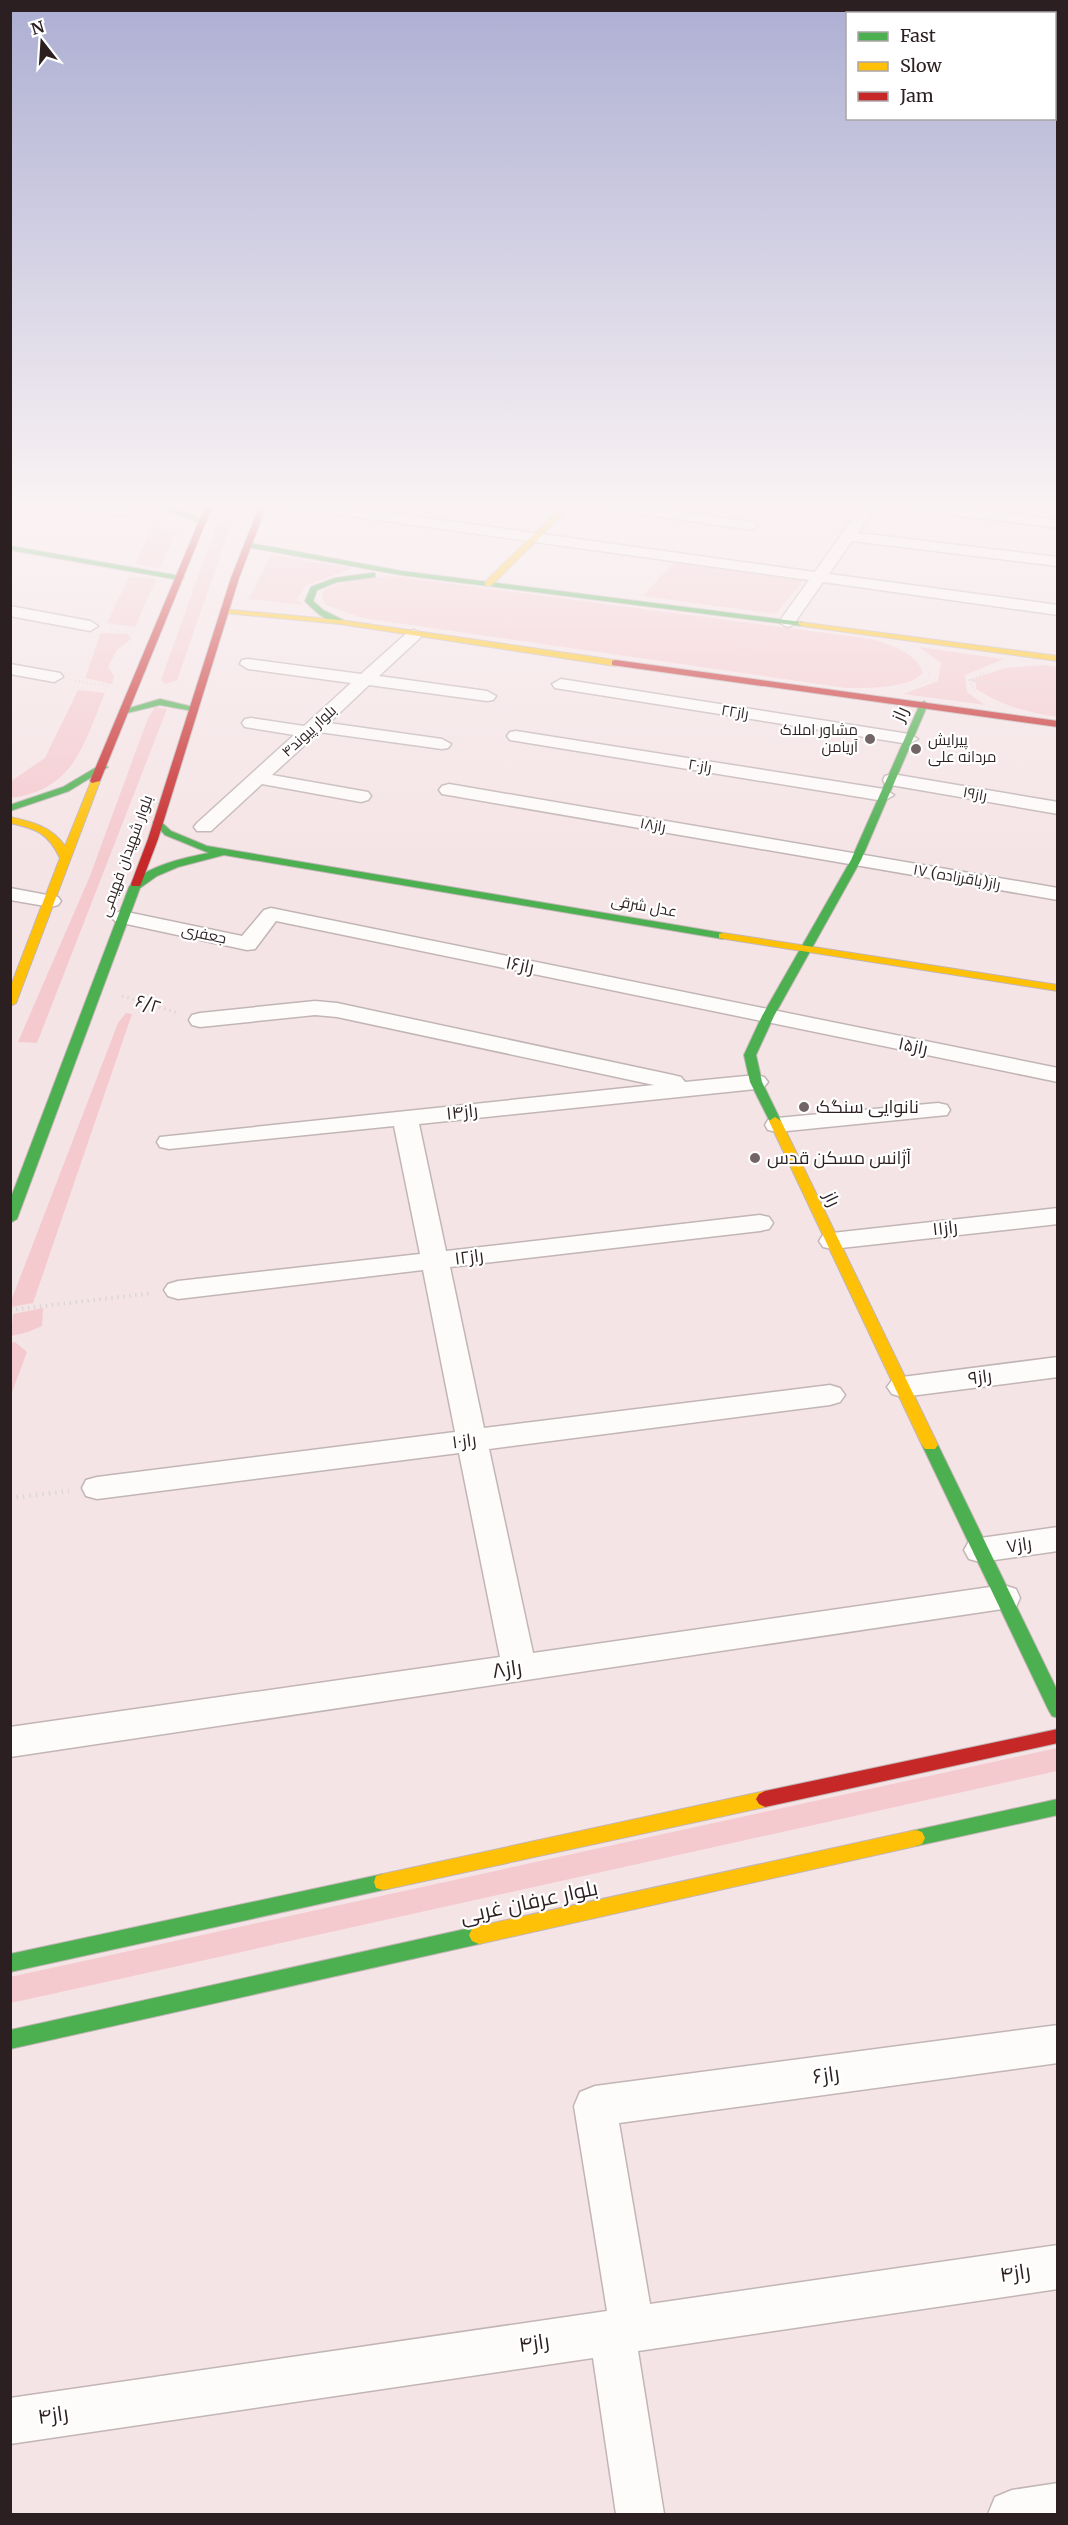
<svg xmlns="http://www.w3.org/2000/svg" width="1068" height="2525" font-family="Merriweather,Cairo,serif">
	<rect width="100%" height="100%" fill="#f5e4e6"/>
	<g fill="#f4cacf">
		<polygon points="225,502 239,502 177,680 165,684 161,680"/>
		<polygon points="152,526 177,530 160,568 135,564"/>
		<polygon points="271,555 353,568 307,585 296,599 303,605 249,599"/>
		<polygon points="676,560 805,577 776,614 643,596"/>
		<path d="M391,576L872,639C890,645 915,652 923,672C912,689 865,688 846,688L363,618L326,605L322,597L324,590L348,581Z"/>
		<polygon points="129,577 156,579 135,627 107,623"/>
		<polygon points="101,633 128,634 131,639 117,650 108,667 114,676 112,684 85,678"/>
		<polygon points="919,647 1004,659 965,675 967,692 985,705 903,694 938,681 941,663"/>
		<path d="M1044,665L1057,667V717C1026,712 1003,706 976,689V683L969,680L1005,668Z"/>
		<path d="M78,690L105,693C83,745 75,789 11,798L10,782L45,758Z"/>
		<polygon points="155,707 167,709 37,1043 18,1042 90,876 148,718"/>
		<polygon points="126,1013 132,1014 33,1303 11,1307 11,1301 118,1023"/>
		<polygon points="43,1308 42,1326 28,1332 11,1336 13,1314"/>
		<polygon points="15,1342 27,1352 11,1395 11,1343"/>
		<polygon points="1057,1748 1057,1771 11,2003 10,1977"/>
	</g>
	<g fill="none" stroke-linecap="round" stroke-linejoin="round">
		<g stroke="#c2b5b6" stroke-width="3">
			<g id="street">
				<polygon points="10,502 27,502 10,512"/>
				<path d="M53,502C71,502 121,500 132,512L125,516L60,506Z"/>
				<polygon points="270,502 311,502 815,572 864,502 919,502 1058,520 1058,528 877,505 858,533 1058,557 1058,566 852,541 829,574 1058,605 1058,615 823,582 793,625 787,627 779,622 809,580 277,506"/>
				<polygon points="578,502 618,502 751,522 758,526 751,530 585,506"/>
				<polygon points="10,606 90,621 98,626 90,631 10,616"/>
				<polygon points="414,630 422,635 420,638 379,676 487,691 496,696 493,700 487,701 369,685 329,723 442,739 451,744 448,748 442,749 319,732 272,775 368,792 371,796 368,800 361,802 262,784 211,831 197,831 194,827 197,823 294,735 245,727 242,723 245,719 251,718 304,726 351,683 248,669 240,664 242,660 248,659 361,674 408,632"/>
				<polygon points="10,664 60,673 63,677 54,682 10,674"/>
				<polygon points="561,679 909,734 918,739 909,744 555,688 552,684"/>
				<polygon points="516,731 884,789 894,795 884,801 510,740 507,736 510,732"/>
				<polygon points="892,774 1058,802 1058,814 885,784 883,780 885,776"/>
				<polygon points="449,784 1058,888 1058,900 442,794 439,790 442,786"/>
				<polygon points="10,888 58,897 61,901 58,905 51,907 10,900"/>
				<polygon points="271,908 1058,1068 1058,1082 276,921 255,949 247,950 122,923 115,921 111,917 115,913 122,911 242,936 264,910"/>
				<polygon points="315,1001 337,1003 673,1075 681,1077 685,1082 756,1075 764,1077 768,1082 764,1087 756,1089 419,1124 446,1251 760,1215 769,1217 773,1223 769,1229 760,1231 450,1267 484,1428 830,1385 840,1388 845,1395 840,1402 830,1405 489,1449 533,1653 1004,1585 1016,1589 1020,1598 1016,1607 10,1757 10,1727 500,1657 459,1453 97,1499 86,1496 82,1488 86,1480 97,1477 455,1432 423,1270 178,1299 168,1296 164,1290 168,1284 178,1281 420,1254 394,1126 169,1149 160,1147 157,1142 160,1137 654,1085 337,1017 315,1015 200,1027 192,1025 189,1020 192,1015 200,1013"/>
				<polygon points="938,1103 947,1105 950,1110 947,1115 777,1132 768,1130 765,1125 768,1120 777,1118"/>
				<polygon points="1058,1208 1058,1224 832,1249 823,1247 819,1241 823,1235 832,1233"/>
				<polygon points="1058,1357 1058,1377 902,1397 892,1394 887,1387 892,1380 902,1377"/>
				<polygon points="1058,1527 1058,1551 980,1562 969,1559 964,1550 969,1541 980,1538"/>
				<polygon points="1058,2025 1058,2063 619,2123 650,2304 1058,2245 1058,2289 638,2351 664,2514 616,2514 593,2358 10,2444 10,2398 607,2311 574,2106 580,2092 595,2086"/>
				<polygon points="1058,2483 1058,2514 988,2514 995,2497 1012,2490"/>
			</g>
		</g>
		<g stroke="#c2b5b6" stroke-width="2">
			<g id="fast">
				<polygon points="145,502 156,502 208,521 201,523"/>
				<polygon points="250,543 401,571 802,622 806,624 802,626 401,575 247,547 247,543"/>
				<polygon points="10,546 180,576 184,578 180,580 10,550"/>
				<path d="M372,573H375V577L337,582L317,590L313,601L323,610L343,620V624C329,624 314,611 305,601L311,587L335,578Z"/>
				<polygon points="160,699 197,708 193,711 160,705 127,713 123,710"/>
				<polygon points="924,701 928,704 861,860 774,1016 756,1055 762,1082 781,1121 775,1125 771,1124 750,1082 744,1055 762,1016 851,860 920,704"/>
				<polygon points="100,765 108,767 69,791 10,811 10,805 63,787"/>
				<path d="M158,819L171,831L207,846L723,933L728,936L723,939L224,855L178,867L157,876L140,888L17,1219L10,1223V1200L129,887C142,867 186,857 209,853L165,835L153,822Z"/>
				<polygon points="930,1440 935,1441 938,1445 1058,1692 1058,1718 1052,1716 1049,1711 922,1445 925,1441"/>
				<polygon points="1058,1799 1058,1815 916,1846 910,1844 907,1838 910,1832 916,1830"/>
				<polygon points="383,1874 390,1876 392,1882 390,1888 383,1890 10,1972 10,1954"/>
				<polygon points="479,1926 486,1929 489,1935 486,1941 479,1944 10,2049 10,2030"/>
			</g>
		</g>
		<g stroke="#c2b5b6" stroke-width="2">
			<g id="slow">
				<polygon points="567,502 575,502 491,586 485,586 485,582"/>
				<polygon points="222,609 340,620 615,660 619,663 615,666 340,624 225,613 222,613"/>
				<polygon points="799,622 1058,656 1058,661 802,626 798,624"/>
				<path d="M92,779L100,781L16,1003L10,1006V988L60,858C48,833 37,829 10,823V817C32,822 51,826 65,846Z"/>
				<polygon points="723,933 1058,985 1058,991 719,938 719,934"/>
				<polygon points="775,1117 781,1121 938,1445 935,1449 925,1449 922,1445 769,1121"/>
				<polygon points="765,1791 771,1794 774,1799 771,1804 765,1807 383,1890 376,1888 374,1882 376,1876 383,1874"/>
				<polygon points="916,1830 922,1832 925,1838 922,1844 916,1846 479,1944 472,1941 469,1935 472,1929 479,1926"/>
			</g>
		</g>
		<g stroke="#c2b5b6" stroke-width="2">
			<g id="jam">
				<polygon points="207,502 214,502 100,781 92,783 90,781"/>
				<polygon points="261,502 268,502 239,578 158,839 141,884 140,886 132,886 131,884 148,839 231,578"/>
				<polygon points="615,660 1058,721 1058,727 612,665 612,661"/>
				<polygon points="1058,1729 1058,1743 765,1807 759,1804 756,1799 759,1794 765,1791"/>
			</g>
		</g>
		<g stroke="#dcd6d7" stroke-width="2" stroke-dasharray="1 3" stroke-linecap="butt">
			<polyline points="471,622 489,604"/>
			<polyline points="111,629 133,633"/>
			<polyline points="739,659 755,639"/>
			<polyline points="970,680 1029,689"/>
			<polyline points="75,681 109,686"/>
			<polyline points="920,684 927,681 930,674 924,662"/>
			<polyline points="975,691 969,680 989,671"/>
			<polyline points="1025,699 1036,677"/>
		</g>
		<polyline stroke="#dcd6d7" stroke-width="3" stroke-dasharray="1.5 4" stroke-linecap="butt" points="122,996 178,1013"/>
		<polyline stroke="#dcd6d7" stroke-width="4" stroke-dasharray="1.5 4.5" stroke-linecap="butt" points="10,1310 153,1293"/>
		<polyline stroke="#dcd6d7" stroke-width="4.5" stroke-dasharray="1.5 5" stroke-linecap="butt" points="10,1498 69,1491"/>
		<use href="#street" fill="#fefbfb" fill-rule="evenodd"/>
		<use href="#fast" fill="#4caf50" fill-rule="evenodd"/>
		<use href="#slow" fill="#ffc107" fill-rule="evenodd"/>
		<use href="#jam" fill="#c62828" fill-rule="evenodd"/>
	</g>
	<linearGradient id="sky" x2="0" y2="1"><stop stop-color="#adafd3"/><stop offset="0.59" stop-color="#faf3f4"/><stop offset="1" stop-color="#faf3f4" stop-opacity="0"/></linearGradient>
	<rect width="1068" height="856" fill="url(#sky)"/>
	<g fill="#726466" stroke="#fff" stroke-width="2">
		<circle cx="870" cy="739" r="6"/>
		<circle cx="916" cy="749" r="6"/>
		<circle cx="804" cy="1107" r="6"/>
		<circle cx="755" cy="1158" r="6"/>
	</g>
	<g text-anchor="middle" stroke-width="4.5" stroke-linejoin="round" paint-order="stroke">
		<g font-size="15" fill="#2c1f21" stroke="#fff">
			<text transform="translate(735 712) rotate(9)" y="5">راز۲۲</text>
			<text transform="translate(309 731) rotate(-43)" y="5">بلوار پیوند۴</text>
			<text transform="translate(700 766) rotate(9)" y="5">راز۲۰</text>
			<text transform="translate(975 794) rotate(10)" y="5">راز۱۹</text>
			<text transform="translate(653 825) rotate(10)" y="5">راز۱۸</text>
			<text transform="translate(126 856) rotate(-70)" y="5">بلوار شهیدان فهیمی</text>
			<text transform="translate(957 877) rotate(10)" y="5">۱۷ راز(باقرزاده)</text>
			<text transform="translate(644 906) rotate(10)" y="5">عدل شرقی</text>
			<text transform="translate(204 934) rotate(12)" y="5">جعفری</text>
		</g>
		<g font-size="15" fill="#2c1f21" stroke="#fff" text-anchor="end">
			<text x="858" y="735">مشاور املاک<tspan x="858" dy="17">آریامن</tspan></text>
			<text x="928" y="745" text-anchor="start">پیرایش<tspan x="928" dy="17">مردانه علی</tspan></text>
		</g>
		<g font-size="18" fill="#2c1f21" stroke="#fff">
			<text transform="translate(900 714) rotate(-67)" y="6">راز</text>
			<text transform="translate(520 965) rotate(12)" y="6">راز۱۶</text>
			<text transform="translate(148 1004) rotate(17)" y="6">۶/۲</text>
			<text transform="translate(913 1046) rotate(12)" y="6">راز۱۵</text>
			<text transform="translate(462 1112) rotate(-6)" y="6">راز۱۴</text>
			<text transform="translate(832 1199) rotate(64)" y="6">راز</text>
			<text transform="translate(945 1228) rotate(-6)" y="6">راز۱۱</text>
			<text transform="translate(469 1257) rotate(-7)" y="6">راز۱۲</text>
			<text transform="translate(980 1377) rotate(-7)" y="6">راز۹</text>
			<text transform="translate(464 1441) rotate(-7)" y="6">راز۱۰</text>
			<text transform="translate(1019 1545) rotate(-8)" y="6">راز۷</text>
		</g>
		<g font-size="18" fill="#2c1f21" stroke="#fff" text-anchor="start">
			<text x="816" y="1113">نانوایی سنگک</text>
			<text x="767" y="1164">آژانس مسکن قدس</text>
		</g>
		<g font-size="21" fill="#2c1f21" stroke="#fff">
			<text transform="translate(507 1669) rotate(-8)" y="7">راز۸</text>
			<text transform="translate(529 1902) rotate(-12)" y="7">بلوار عرفان غربی</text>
			<text transform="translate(826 2075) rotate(-8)" y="7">راز۶</text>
			<text transform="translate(1015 2273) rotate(-8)" y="7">راز۴</text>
			<text transform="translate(534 2343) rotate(-8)" y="7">راز۴</text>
			<text transform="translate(53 2415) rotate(-8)" y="7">راز۴</text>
		</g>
	</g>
	<rect width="1068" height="2525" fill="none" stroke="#2c1f21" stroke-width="24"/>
	<rect x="846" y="12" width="210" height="108" fill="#ffffff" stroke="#aba5a6" stroke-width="1.5"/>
	<rect x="858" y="32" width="30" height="9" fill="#4caf50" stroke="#aba5a6" stroke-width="1.5"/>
	<text x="900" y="42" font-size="18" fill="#2c1f21">Fast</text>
	<rect x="858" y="62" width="30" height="9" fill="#ffc107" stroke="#aba5a6" stroke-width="1.5"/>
	<text x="900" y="72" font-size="18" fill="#2c1f21">Slow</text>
	<rect x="858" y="92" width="30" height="9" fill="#c62828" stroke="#aba5a6" stroke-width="1.5"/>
	<text x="900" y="102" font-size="18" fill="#2c1f21">Jam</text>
	<g transform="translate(42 42) rotate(343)" stroke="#ffffff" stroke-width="4.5" paint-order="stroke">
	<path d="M0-4.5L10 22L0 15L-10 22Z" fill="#2c1f21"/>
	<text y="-9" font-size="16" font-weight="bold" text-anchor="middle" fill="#2c1f21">N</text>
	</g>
</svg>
